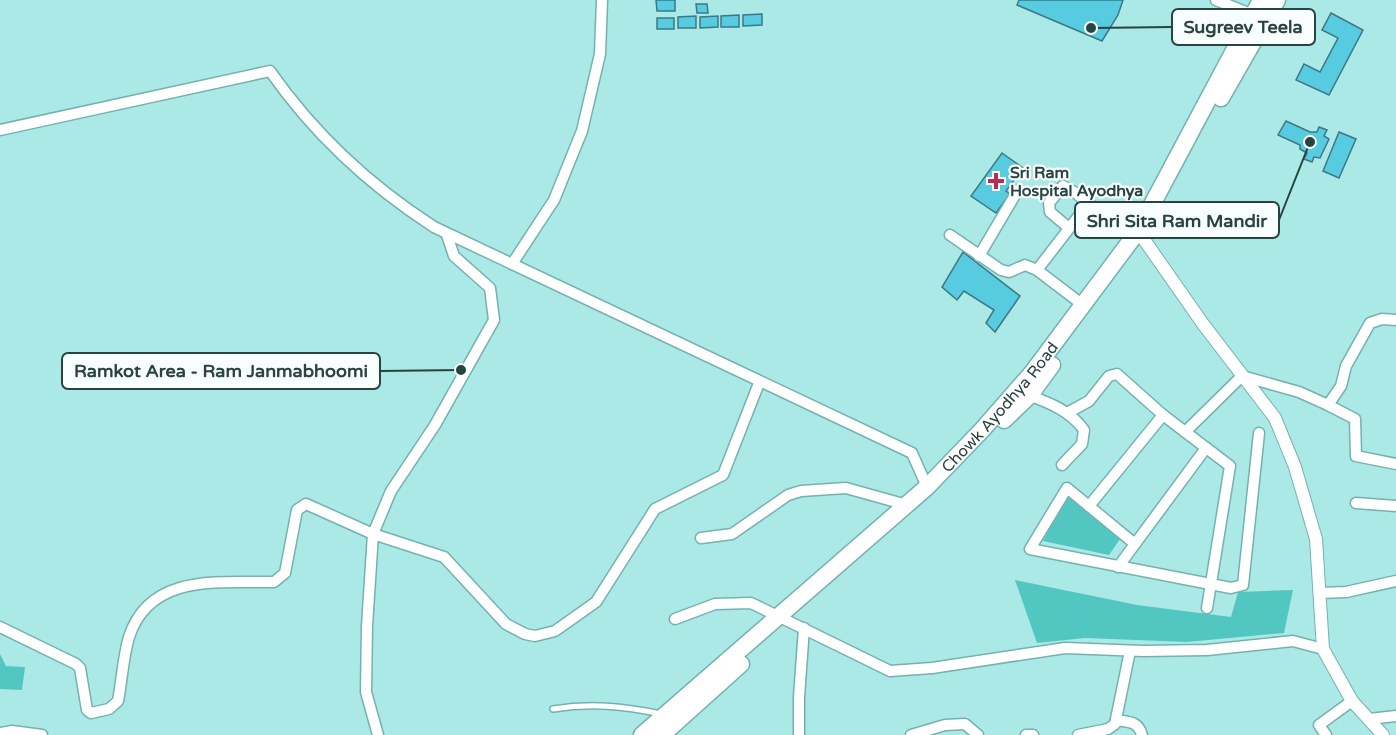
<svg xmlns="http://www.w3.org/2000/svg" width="1396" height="735" font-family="'Varela Round',sans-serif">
	<rect width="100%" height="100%" fill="#aae9e6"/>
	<g fill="#52c7c2">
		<polygon points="1068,493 1120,539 1109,555 1043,541"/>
		<polygon points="1015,580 1137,605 1231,617 1238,592 1293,590 1284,633 1187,642 1085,638 1037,643"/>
		<polygon points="0,654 6,666 25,667 22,690 0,689"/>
	</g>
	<g fill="#57cbe0" stroke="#3d7884" stroke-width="1.5">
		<polygon points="656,0 675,0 675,11 657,11"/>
		<polygon points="1019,0 1123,0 1118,15 1102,41 1017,5"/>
		<polygon points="696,4 707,4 708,13 697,13"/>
		<polygon points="1331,13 1363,30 1329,95 1296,80 1304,64 1320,72 1338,38 1322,30"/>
		<polygon points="762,14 762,25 743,26 743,15"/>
		<polygon points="739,15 739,27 721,27 721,16"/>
		<polygon points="696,16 696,28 678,28 678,17"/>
		<polygon points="718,16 718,27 700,28 700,17"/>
		<rect x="657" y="18" width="17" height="11"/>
		<polygon points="1286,121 1310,132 1317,132 1319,127 1327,130 1324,136 1329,139 1320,158 1314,157 1312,162 1304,159 1307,153 1300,149 1300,145 1278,135"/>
		<polygon points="1339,132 1356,139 1339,178 1323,171"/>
		<polygon points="1002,153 1023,168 1006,191 1010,194 996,213 971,196"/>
		<polygon points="963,252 1020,296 995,332 986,323 994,310 964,291 957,300 942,287"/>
	</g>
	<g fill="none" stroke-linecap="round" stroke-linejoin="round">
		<g stroke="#74b2af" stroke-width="8">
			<path id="service" d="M553,709C591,703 623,706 661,714"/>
		</g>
		<g stroke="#74b2af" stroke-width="13">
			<g id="minor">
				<polyline points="1216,0 1253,15"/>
				<path d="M0,130L270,71C314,134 369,185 434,227L912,453L927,487"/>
				<polyline points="1069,228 1050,212 1049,203 1063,186 1076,193 1088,204"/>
				<polyline points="950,235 1001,270 1009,272 1025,265 1037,270"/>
				<polyline points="979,256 1018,190"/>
				<polyline points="512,264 554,200 582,131 600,54 602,0"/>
				<polyline points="1083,305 1037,270 1088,204 1138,231"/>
				<path d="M1026,394C1047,402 1070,410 1084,430L1082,444L1062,465"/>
				<polyline points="1328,405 1355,419 1356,456 1396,464"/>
				<polyline points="1067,413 1089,401 1109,376 1117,374 1163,415 1230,466 1207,608"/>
				<polyline points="1185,432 1242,376 1299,392 1328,405 1341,386 1346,366 1370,323 1382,319 1396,320"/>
				<polyline points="1356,503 1396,506"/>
				<polyline points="1089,506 1163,415"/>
				<polyline points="701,538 732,534 788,495 801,491 846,488 907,505"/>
				<polyline points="1135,544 1067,488 1030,549 1231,588 1243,585 1259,433"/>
				<polyline points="1118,567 1206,448"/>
				<polyline points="1320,593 1346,592 1396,581"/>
				<polyline points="675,619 715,604 751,603 890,671 932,668 1065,648 1143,651 1207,650 1293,641 1323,649"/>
				<path d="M0,627L76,664L80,668L87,710L91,713L109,709L118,701C122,680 123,657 129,637C150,572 221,583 274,582L285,573L297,510L306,504L373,534L444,557L506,624L525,634L535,636L555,631L596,602L655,509L723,475L759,383"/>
				<polyline points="1369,719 1396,716"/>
				<path d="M1116,720C1129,722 1138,721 1142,735"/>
				<polyline points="0,733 12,731 42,735"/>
				<polyline points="378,735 366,692 367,626 373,534 391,491 435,425 494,320 490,288 454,256 447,235"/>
				<polyline points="799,735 799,697 804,628"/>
				<polyline points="911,735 945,725 965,724 978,735"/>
				<polyline points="1026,735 1033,735"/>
				<polyline points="1078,735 1108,729 1115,724 1130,651"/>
				<polyline points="1326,735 1319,725 1352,701"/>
			</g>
		</g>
		<g stroke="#74b2af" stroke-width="14">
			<polyline id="tertiary" points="1138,231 1203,324 1275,418 1295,467 1316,539 1323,649 1352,701 1383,735"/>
		</g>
		<g stroke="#74b2af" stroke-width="19">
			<g id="primary">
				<polyline points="1221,98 1277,0"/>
				<polyline points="1004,420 1030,395 1052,365"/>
				<path id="s1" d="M642,735L927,487L982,430L1032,373L1138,231L1261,0"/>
				<polyline points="662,735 741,664"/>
			</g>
		</g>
		<use href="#service" stroke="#fff" stroke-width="5"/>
		<use href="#minor" stroke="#fff" stroke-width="10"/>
		<use href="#tertiary" stroke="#fff" stroke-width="12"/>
		<use href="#primary" stroke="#fff" stroke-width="16"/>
	</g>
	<path fill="#bc2c51" stroke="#f8fefd" stroke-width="2" d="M993 172h6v6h6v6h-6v6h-6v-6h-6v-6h6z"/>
	<g text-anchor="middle" stroke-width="4.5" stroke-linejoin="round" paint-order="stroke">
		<g font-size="16" font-weight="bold" fill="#294341" stroke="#f8fefd" text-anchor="start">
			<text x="1010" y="178">Sri Ram<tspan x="1010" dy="18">Hospital Ayodhya</tspan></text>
		</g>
		<g font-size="16" fill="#294341" stroke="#f8fefd">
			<text dy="6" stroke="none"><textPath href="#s1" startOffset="486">Chowk Ayodhya Road</textPath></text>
		</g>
	</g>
	<path fill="none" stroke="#294341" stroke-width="2" d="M1091 28L1172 27M1310 142L1279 220M461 370L380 371"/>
	<g fill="#294341" stroke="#f8fefd" stroke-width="2">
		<circle cx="1091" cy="28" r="6"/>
		<circle cx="1310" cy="142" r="6"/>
		<circle cx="461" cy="370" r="6"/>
	</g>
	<g fill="#f8fefd" stroke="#294341" stroke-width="2">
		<rect x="1172" y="9" width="143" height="36" rx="6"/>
		<rect x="1075" y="202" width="204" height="36" rx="6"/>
		<rect x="62" y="353" width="318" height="36" rx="6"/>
	</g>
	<g font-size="18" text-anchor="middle" font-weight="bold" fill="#294341">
		<text x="1243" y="33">Sugreev Teela</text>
		<text x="1177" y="227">Shri Sita Ram Mandir</text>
		<text x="221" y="377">Ramkot Area - Ram Janmabhoomi</text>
	</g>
</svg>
